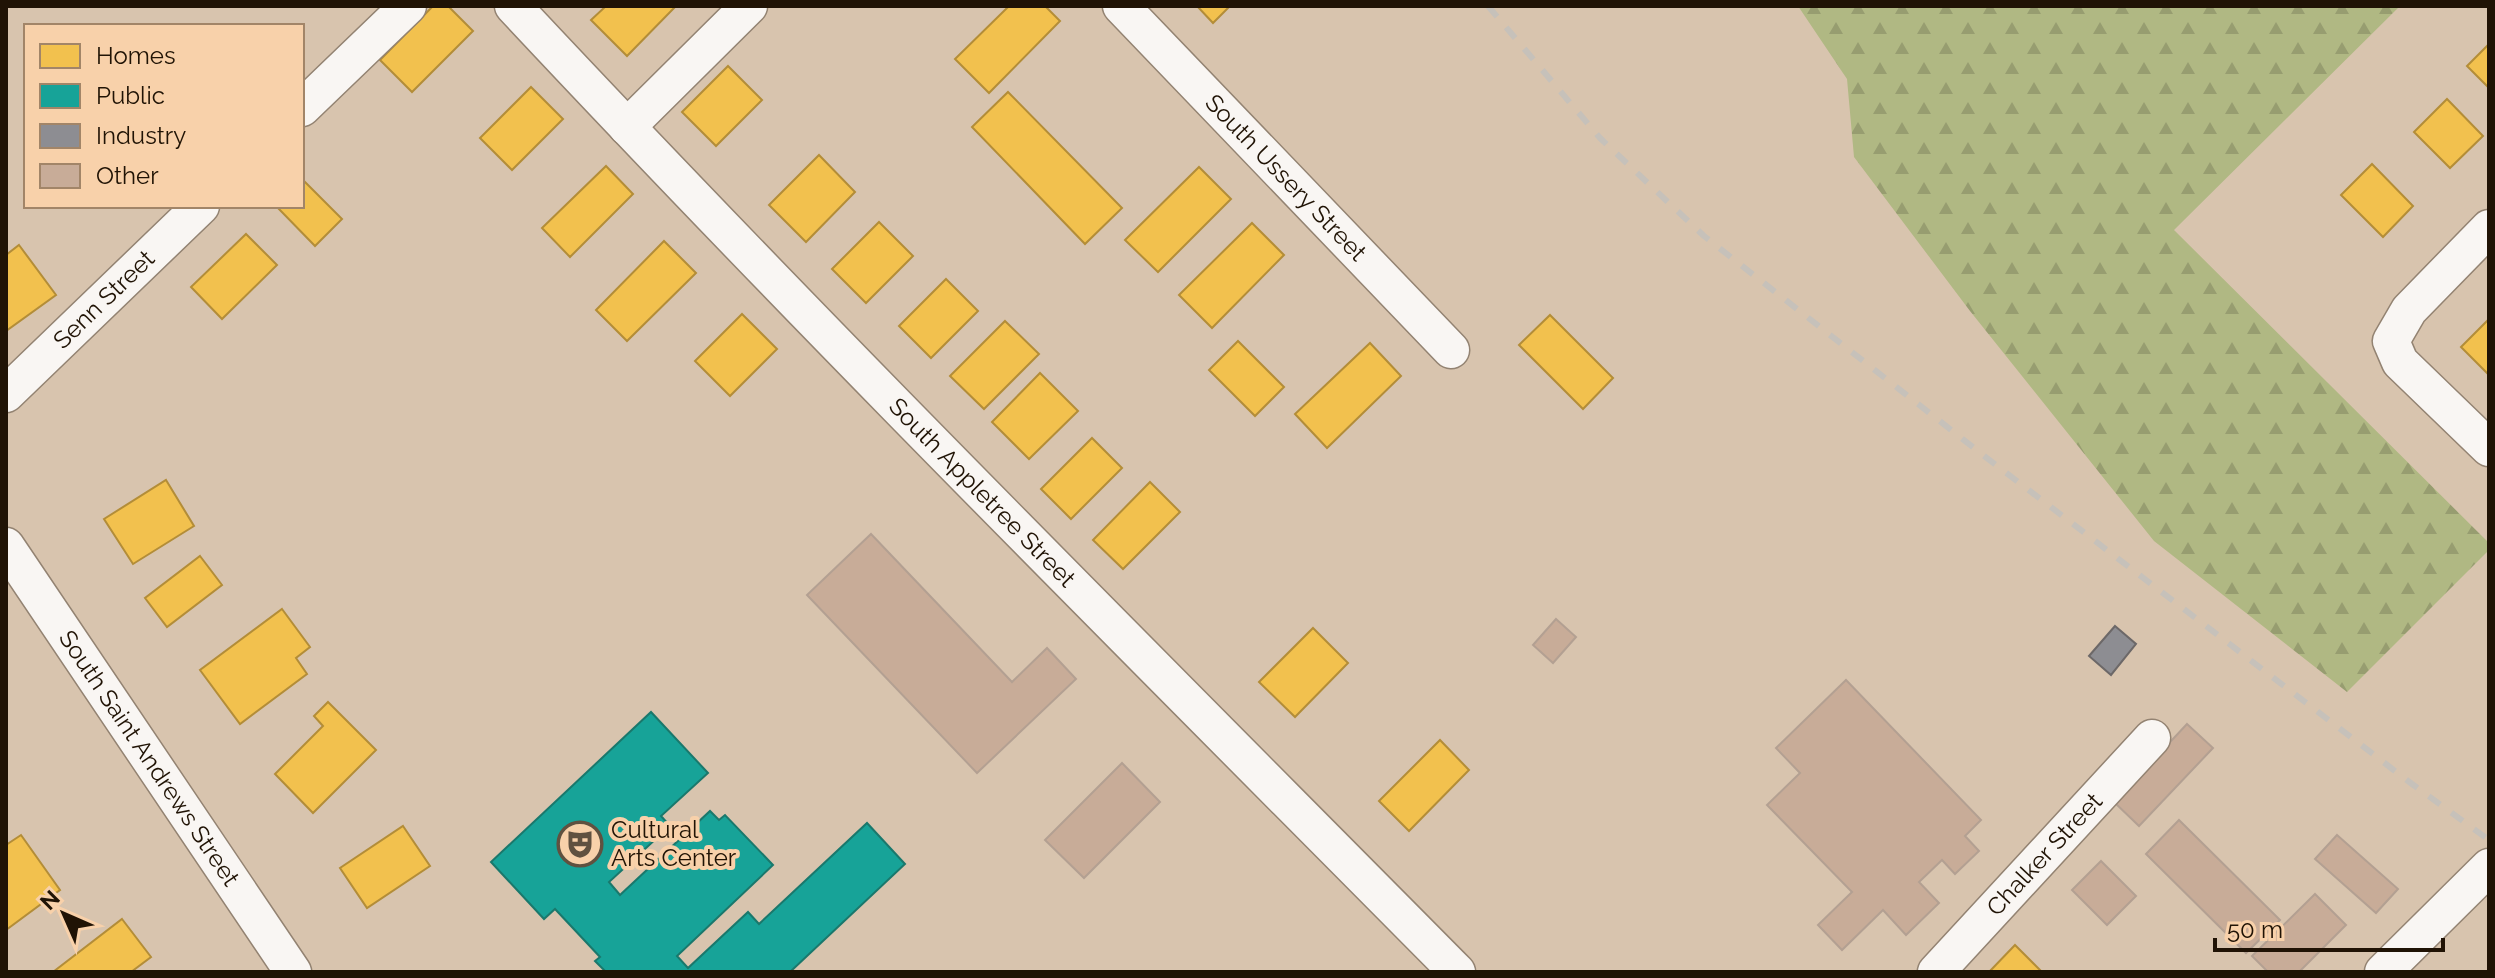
<svg xmlns="http://www.w3.org/2000/svg" width="2495" height="978" font-family="Raleway,sans-serif">
	<defs>
		<pattern id="forest-firs" width="22" height="20" patternUnits="userSpaceOnUse" patternTransform="scale(2)"><rect width="22" height="20" fill="#b0b883"/><path d="M5 1l3.5 6h-7zM16 11l3.5 6h-7z" fill="#979d70"/></pattern>
	</defs>
	<rect width="100%" height="100%" fill="#d8c4ae"/>
	<polygon fill="url(#forest-firs)" points="1798,6 2400,6 2174,230 2489,543 2489,550 2347,692 2154,541 1970,311 1854,157 1847,79"/>
	<g fill="#f2c14e" stroke="#b38d38" stroke-width="2">
		<polygon points="433,6 448,6 473,31 412,92 380,60"/>
		<polygon points="606,6 676,6 627,56 591,20"/>
		<polygon points="1009,6 1045,6 1060,21 989,93 955,59"/>
		<polygon points="1197,6 1230,6 1213,23"/>
		<polygon points="2489,44 2489,88 2467,66"/>
		<polygon points="728,66 762,100 716,146 682,112"/>
		<polygon points="531,87 563,119 512,170 480,138"/>
		<polygon points="1008,92 1122,208 1085,244 972,127"/>
		<polygon points="2447,99 2483,136 2450,168 2414,132"/>
		<polygon points="819,155 855,192 806,242 769,205"/>
		<polygon points="2372,164 2413,206 2383,237 2341,195"/>
		<polygon points="606,166 633,194 570,257 542,228"/>
		<polygon points="1199,167 1231,199 1158,272 1125,240"/>
		<polygon points="302,179 342,219 315,246 276,206 302,206"/>
		<polygon points="879,222 913,256 866,303 832,269"/>
		<polygon points="1252,223 1284,255 1212,328 1179,295"/>
		<polygon points="246,234 277,265 222,319 191,287"/>
		<polygon points="664,241 696,273 627,341 596,310"/>
		<polygon points="19,245 56,295 6,331 6,255"/>
		<polygon points="946,279 978,311 931,358 899,326"/>
		<polygon points="742,314 777,349 730,396 695,361"/>
		<polygon points="1550,315 1613,378 1583,409 1519,345"/>
		<polygon points="2489,319 2489,375 2461,347"/>
		<polygon points="1005,321 1039,354 984,409 950,376"/>
		<polygon points="1238,341 1284,387 1255,416 1209,370"/>
		<polygon points="1370,343 1401,376 1327,448 1295,414"/>
		<polygon points="1040,373 1078,411 1029,459 992,422"/>
		<polygon points="1092,438 1122,468 1071,519 1041,489"/>
		<polygon points="166,480 194,526 133,564 104,519"/>
		<polygon points="1150,482 1180,512 1123,569 1093,540"/>
		<polygon points="200,556 222,585 167,627 145,598"/>
		<polygon points="282,609 310,647 296,658 307,674 240,724 200,670"/>
		<polygon points="1313,628 1348,663 1295,717 1259,682"/>
		<polygon points="328,702 376,750 313,813 275,774 323,726 314,716"/>
		<polygon points="1440,740 1469,770 1409,831 1379,801"/>
		<polygon points="403,826 430,866 367,908 340,868"/>
		<polygon points="21,835 60,890 6,930 6,845"/>
		<polygon points="122,919 151,957 131,972 53,972"/>
		<polygon points="2015,945 2042,972 1989,972"/>
	</g>
	<polygon fill="#17a398" stroke="#1a786c" stroke-width="2" points="651,712 708,773 661,816 670,826 609,882 620,895 710,811 719,820 725,815 773,865 677,956 688,968 748,912 759,924 867,823 905,864 790,972 606,972 595,961 600,957 555,909 544,919 491,862"/>
	<polygon fill="#8d8d92" stroke="#6c6868" stroke-width="2" points="2115,626 2136,644 2111,675 2089,656"/>
	<g fill="#c8ac98" stroke="#b3a092" stroke-width="2">
		<polygon points="871,534 1012,682 1047,648 1076,679 977,773 807,595"/>
		<polygon points="1556,619 1576,637 1553,663 1533,645"/>
		<polygon points="1846,680 1981,820 1965,836 1979,851 1955,874 1942,860 1919,882 1939,903 1906,935 1883,910 1842,950 1818,925 1852,892 1767,805 1800,773 1776,748"/>
		<polygon points="2187,724 2213,748 2139,826 2114,802"/>
		<polygon points="1122,763 1160,802 1084,878 1045,840"/>
		<polygon points="2179,820 2280,920 2246,953 2146,854"/>
		<polygon points="2337,835 2398,889 2376,913 2315,859"/>
		<polygon points="2101,861 2136,896 2107,925 2072,890"/>
		<polygon points="2315,894 2346,925 2299,972 2268,972 2252,956"/>
	</g>
	<g fill="none" stroke-linecap="round" stroke-linejoin="round">
		<g stroke="#938372" stroke-width="39">
			<g id="minor">
				<path id="s1" d="M513,6C821,335 1140,652 1457,972"/>
				<path id="s2" d="M1121,6L1451,350"/>
				<polyline points="302,108 408,6"/>
				<polyline points="627,127 749,6"/>
				<polyline points="2489,228 2409,310 2391,341 2400,362 2489,448"/>
				<path id="s3" d="M6,394L201,206"/>
				<path id="s4" d="M6,546L293,972"/>
				<path id="s5" d="M1936,972L2152,738"/>
				<polyline points="2383,972 2489,867"/>
			</g>
		</g>
		<use href="#minor" stroke="#f9f6f3" stroke-width="36"/>
		<polyline stroke="#c6c1ba" stroke-width="6" stroke-dasharray="14 14" stroke-linecap="butt" points="1488,6 1600,138 1704,236 1983,455 2412,784 2489,840"/>
	</g>
	<defs>
		<g id="theatre-ring" transform="scale(2.3)"><circle r="9.5" fill="#f8d1aa" stroke="#605140" stroke-width="1.5"/><path d="M-5-5.5Q0-4 5-5.5V0Q5 5 0 6Q-5 5-5 0ZM-3.3-2.5H-1v1.5H-3.3ZM1-2.5H3.3v1.5H1ZM-2.8 1Q0 5.5 2.8 1Z" fill="#605140"/></g>
	</defs>
	<g fill-rule="evenodd">
		<use href="#theatre-ring" x="580" y="844"/>
	</g>
	<g text-anchor="middle" stroke-width="8" stroke-linejoin="round" paint-order="stroke">
		<g font-size="24" fill="#201305" stroke="#f8d1aa">
			<text dy="8" stroke="none"><textPath href="#s2" startOffset="238">South Ussery Street</textPath></text>
			<text dy="8" stroke="none"><textPath href="#s3" startOffset="136">Senn Street</textPath></text>
			<text dy="8" stroke="none"><textPath href="#s1" startOffset="676">South Appletree Street</textPath></text>
			<text dy="8" stroke="none"><textPath href="#s4" startOffset="256">South Saint Andrews Street</textPath></text>
			<text dy="8" stroke="none"><textPath href="#s5" startOffset="160">Chalker Street</textPath></text>
		</g>
		<g font-size="24" fill="#201305" stroke="#f8d1aa" text-anchor="start">
			<text x="611" y="838">Cultural<tspan x="611" dy="28">Arts Center</tspan></text>
		</g>
	</g>
	<rect width="2495" height="978" fill="none" stroke="#201305" stroke-width="16"/>
	<rect x="24" y="24" width="280" height="184" fill="#f8d1aa" stroke="#a28568" stroke-width="2"/>
	<rect x="40" y="44" width="40" height="24" fill="#f2c14e" stroke="#a28568" stroke-width="2"/>
	<text x="96" y="64" font-size="24" fill="#201305">Homes</text>
	<rect x="40" y="84" width="40" height="24" fill="#17a398" stroke="#a28568" stroke-width="2"/>
	<text x="96" y="104" font-size="24" fill="#201305">Public</text>
	<rect x="40" y="124" width="40" height="24" fill="#8d8d92" stroke="#a28568" stroke-width="2"/>
	<text x="96" y="144" font-size="24" fill="#201305">Industry</text>
	<rect x="40" y="164" width="40" height="24" fill="#c8ac98" stroke="#a28568" stroke-width="2"/>
	<text x="96" y="184" font-size="24" fill="#201305">Other</text>
	<g transform="translate(64 914) rotate(315)" stroke="#f8d1aa" stroke-width="6" paint-order="stroke">
	<path d="M0-6L14 30L0 20L-14 30Z" fill="#201305"/>
	<text y="-12" font-size="22" font-weight="bold" text-anchor="middle" fill="#201305">N</text>
	</g>
	<path d="M2215 938v12h228v-12" fill="none" stroke="#201305" stroke-width="4"/>
	<text x="2227" y="938" font-size="24" fill="#201305" stroke="#f8d1aa" stroke-width="6" paint-order="stroke">50 m</text>
</svg>
